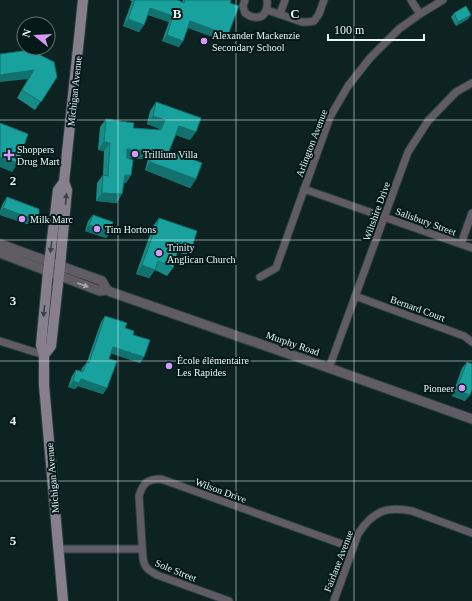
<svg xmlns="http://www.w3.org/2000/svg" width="472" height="601" font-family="Georgia,serif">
	<rect width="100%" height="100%" fill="#0d2322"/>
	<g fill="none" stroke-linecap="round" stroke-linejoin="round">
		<g stroke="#2c4140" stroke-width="9">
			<g id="minor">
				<path d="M245,0L243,6L245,13C248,15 251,17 254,17C265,19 268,9 267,0"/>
				<polyline points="411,0 420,14"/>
				<polyline points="267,10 302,22 309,22 314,21 319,14 324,0"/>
				<polyline points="280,14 285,0"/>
				<polyline points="304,189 472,248"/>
				<polyline points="461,244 472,213"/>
				<polyline points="260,277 276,268 330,117 348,86 370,58 399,29 420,14 443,0"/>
				<polyline points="355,296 464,336 472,342"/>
				<polyline points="0,341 44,355"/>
				<polyline points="329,368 408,152 428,121 456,92 472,83"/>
				<polyline points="58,549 142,549"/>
				<path d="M229,601L157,575C149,570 145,569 143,559L139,496C143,483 147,479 161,479L353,548"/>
				<path d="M334,601L358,534C373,511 386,506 412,511L472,533"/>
			</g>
		</g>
		<g stroke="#2c4140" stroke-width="11">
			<g id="tertiary">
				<polyline points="0,244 102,281 107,290"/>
				<polyline points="0,253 100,291 107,290 111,292 329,368 472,419"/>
			</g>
		</g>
		<g stroke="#2c4140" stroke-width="12">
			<g id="secondary">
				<polyline points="44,355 51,346 60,266 67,190 64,182"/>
				<polyline points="63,601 44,385 44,355 41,345 48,272 58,190 64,182 83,0"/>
			</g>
		</g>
		<use href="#minor" stroke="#615c64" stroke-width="7"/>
		<use href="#tertiary" stroke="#615c64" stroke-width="9"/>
		<use href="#secondary" stroke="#877f8b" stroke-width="10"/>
	</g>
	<g fill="#168b87">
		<polygon points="128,0 177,0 182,2 183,0 231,0 224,41 188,28 183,41 179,47 162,41 169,22 148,15 144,25 139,32 123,26 132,1"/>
		<polygon points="454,13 468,19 456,26 451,17"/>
		<polygon points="0,54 57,77 35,110 17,98 28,79"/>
		<polygon points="156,102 190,140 176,135 169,151 196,179 190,188 145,170 148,159 127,158 131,175 126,183 124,183 117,203 96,201 97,183 103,175 104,151 98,150 100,127 106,119 133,128 159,130 160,129 147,124 150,111"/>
		<polygon points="7,197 35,222 27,224 0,215 0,211 3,203"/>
		<polygon points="93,215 110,232 106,238 85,231 88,221"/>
		<polygon points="159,218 192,247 186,255 177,252 173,268 167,276 155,270 149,278 136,274 153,226"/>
		<polygon points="105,316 125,328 133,335 144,357 140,363 111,353 109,359 107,388 103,394 78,386 75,389 68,387 72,376 76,370 81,371 82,368 87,362 101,322"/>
		<polygon points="467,362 470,395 465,401 452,396 462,368"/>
	</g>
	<g fill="#12716e">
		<polygon points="150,8 173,16 169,22 146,14"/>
		<polygon points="471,15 468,19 456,26 458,22"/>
		<polygon points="128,19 144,25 139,32 123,26"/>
		<polygon points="190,21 228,35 224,41 186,27"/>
		<polygon points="167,35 183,41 179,47 162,41"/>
		<polygon points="34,70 28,79 0,82 0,75"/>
		<polygon points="153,116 165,120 160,129 147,124"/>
		<polygon points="179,126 196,132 190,140 173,134"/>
		<polygon points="104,142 110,143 104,151 98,150"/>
		<polygon points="127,149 153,151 148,159 121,157"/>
		<polygon points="0,157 18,163 12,172 0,167"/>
		<polygon points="150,162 196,179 190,188 145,170"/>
		<polygon points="125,175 131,175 126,183 119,184"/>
		<polygon points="102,193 122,194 117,203 96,201"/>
		<polygon points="3,208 39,215 35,222 27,224 0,215 0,212"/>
		<polygon points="89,225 110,232 106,238 85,231"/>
		<polygon points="142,265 155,270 149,278 136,274"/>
		<polygon points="113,347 144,357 140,363 109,353"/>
		<polygon points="81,379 107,388 103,394 78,386 75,389 68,387 73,381"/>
		<polygon points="456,390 470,395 465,401 452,396"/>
	</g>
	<g fill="#19a29d" stroke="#12716e">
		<polygon points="135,0 177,0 184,3 185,0 231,0 230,3 239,6 228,35 190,21 183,41 167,35 173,16 150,8 144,25 128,19"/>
		<polygon points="466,6 471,15 458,22 454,13"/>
		<polygon points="30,50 54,62 57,77 41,102 22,90 34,70 0,75 0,54"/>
		<polygon points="156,102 201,118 196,132 179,126 169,151 202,163 196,179 150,162 153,151 127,149 127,158 133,160 131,175 125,175 122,194 102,193 103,175 108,176 110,143 104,142 106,119 134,123 133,128 161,130 165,120 153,116"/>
		<polygon points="0,123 28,134 18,163 0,157"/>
		<polygon points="7,197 39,209 39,215 31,218 3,208"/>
		<polygon points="93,215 113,222 110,232 89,225"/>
		<polygon points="159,218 197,231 192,247 180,242 173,268 158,261 155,270 142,265"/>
		<polygon points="105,316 127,323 125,328 134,331 133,335 150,340 144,357 113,347 109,359 117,361 107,388 81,379 79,383 73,381 76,370 83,372 87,362 89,363"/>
		<polygon points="467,362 472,364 472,389 470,395 456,390"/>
	</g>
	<defs><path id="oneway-solid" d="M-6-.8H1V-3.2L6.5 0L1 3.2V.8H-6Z"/></defs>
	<g fill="#384247">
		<use href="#oneway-solid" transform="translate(66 199) rotate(-85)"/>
		<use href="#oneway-solid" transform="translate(51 247) rotate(97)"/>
		<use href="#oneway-solid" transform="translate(44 311) rotate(96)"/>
	</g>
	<use fill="#a4a9ac" href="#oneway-solid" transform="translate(83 285) rotate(20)"/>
	<path fill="none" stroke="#e8f6f5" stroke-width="1" stroke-opacity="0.55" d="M118,0V601M236,0V601M354,0V601M0,120H472M0,240H472M0,361H472M0,481H472"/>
	<g fill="#d89af8" stroke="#041a19" stroke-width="1.5">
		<circle cx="204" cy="41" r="4"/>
		<circle cx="135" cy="154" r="4"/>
		<path d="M7 149h4v4h4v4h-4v4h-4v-4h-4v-4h4z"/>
		<circle cx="22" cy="219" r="4"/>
		<circle cx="97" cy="229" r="4"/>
		<circle cx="159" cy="253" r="4"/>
		<circle cx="169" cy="366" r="4"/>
		<circle cx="462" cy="388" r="4"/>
	</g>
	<g text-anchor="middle" stroke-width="4" stroke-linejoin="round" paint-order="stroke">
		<g font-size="10" fill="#e8f6f5" stroke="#041a19" text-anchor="start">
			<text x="212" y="39">Alexander Mackenzie<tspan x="212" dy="12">Secondary School</tspan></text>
			<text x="17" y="153">Shoppers<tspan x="17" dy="12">Drug Mart</tspan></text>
			<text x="143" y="158">Trillium Villa</text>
			<text x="30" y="223">Milk Marc</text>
			<text x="105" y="233">Tim Hortons</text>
			<text x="167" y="251">Trinity<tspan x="167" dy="12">Anglican Church</tspan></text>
			<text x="177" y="364">École élémentaire<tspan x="177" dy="12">Les Rapides</tspan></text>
			<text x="454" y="392" text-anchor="end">Pioneer</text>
		</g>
		<g font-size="10" fill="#e8f6f5" stroke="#041a19">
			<text transform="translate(74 91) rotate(-84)" y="4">Michigan Avenue</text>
			<text transform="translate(311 143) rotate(-69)" y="4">Arlington Avenue</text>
			<text transform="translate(376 211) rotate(-70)" y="4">Wiltshire Drive</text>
			<text transform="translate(426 221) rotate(20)" y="4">Salisbury Street</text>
			<text transform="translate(418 308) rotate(20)" y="4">Bernard Court</text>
			<text transform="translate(293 343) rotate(19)" y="4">Murphy Road</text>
			<text transform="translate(52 478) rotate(-95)" y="4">Michigan Avenue</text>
			<text transform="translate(221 490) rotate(20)" y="4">Wilson Drive</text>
			<text transform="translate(338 561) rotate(-69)" y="4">Fairlane Avenue</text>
			<text transform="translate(176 570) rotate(22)" y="4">Sole Street</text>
		</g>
	</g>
	<g font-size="13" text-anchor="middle" font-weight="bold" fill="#e8f6f5" stroke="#041a19" stroke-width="4" stroke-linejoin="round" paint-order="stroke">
		<text x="177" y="18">B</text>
		<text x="295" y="18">C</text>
		<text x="13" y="185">2</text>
		<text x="13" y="305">3</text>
		<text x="13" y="425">4</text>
		<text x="13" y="545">5</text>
	</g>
	<g transform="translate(36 36) rotate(288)"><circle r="19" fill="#041a19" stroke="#5f7271"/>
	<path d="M0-3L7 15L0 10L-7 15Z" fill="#d89af8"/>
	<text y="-6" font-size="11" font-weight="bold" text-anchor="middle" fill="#e8f6f5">N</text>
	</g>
	<path d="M328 34v6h96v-6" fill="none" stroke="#e8f6f5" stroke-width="2"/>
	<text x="334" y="34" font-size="12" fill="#e8f6f5" stroke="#041a19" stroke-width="3" paint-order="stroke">100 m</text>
</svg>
